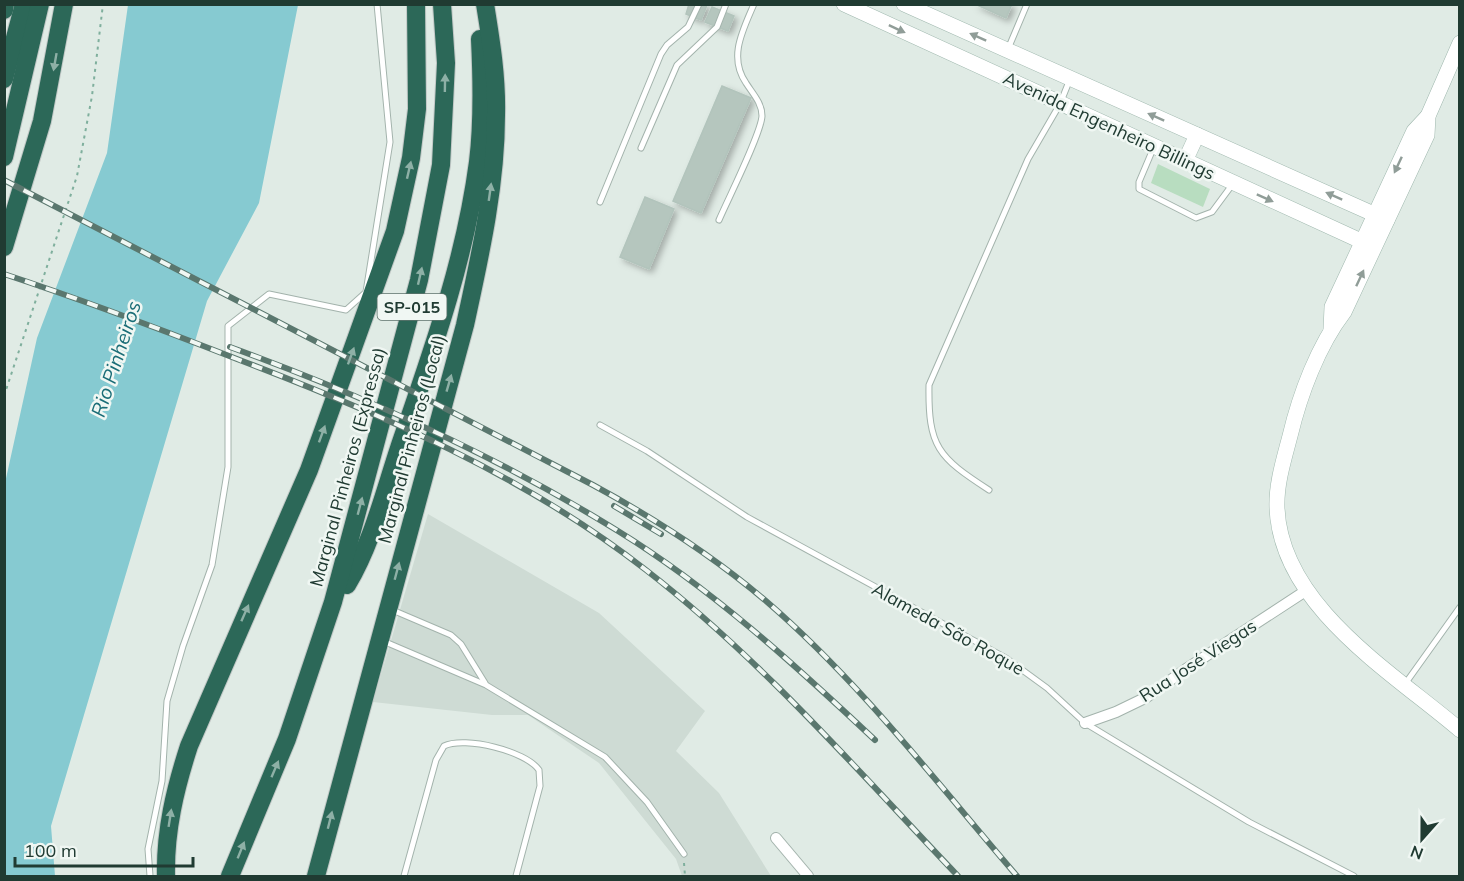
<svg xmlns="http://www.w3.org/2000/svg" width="1464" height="881" font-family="Mulish,sans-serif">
	<defs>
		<filter id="shadow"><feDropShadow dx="3.5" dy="3.5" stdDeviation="3" flood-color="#0004"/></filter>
	</defs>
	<rect width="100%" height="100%" fill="#e0ebe5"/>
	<polygon fill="#cedbd4" points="428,514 599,613 705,711 676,751 719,793 771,876 682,876 676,859 599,763 528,715 492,715 373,702"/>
	<polygon fill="#b8ddc0" points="1158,164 1210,189 1203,207 1151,183"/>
	<polygon fill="#86cad1" points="128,5 298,5 259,203 207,301 51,826 55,876 5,876 5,483 37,338 107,153"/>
	<g fill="#b5c6be" stroke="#b2c4bc" stroke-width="1.5" filter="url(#shadow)">
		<polygon points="689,4 707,5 701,20 686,14"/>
		<polygon points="975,4 1012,4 1006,18"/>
		<polygon points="712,7 734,16 728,31 705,22"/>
		<polygon points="722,86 751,98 701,213 673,201"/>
		<polygon points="645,197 674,209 649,269 620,257"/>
	</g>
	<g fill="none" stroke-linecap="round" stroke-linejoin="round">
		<g stroke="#a3b3ac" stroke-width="7">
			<g id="lane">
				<polyline points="1008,49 1027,4"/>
				<polyline points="641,148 677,65 717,27 726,4"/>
				<polyline points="1153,149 1139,182 1139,189 1196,218 1212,212 1232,185"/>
				<polyline points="600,202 661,54 667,45 688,27 699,4"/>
				<path d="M719,220C728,199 761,134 762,116C762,103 753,94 746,83C728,57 743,30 754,4"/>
				<polyline points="600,425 647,451 747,517 1006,658 1047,688 1085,723 1249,822 1354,876"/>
				<path d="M989,490C938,457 928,447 929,385L1028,159L1060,104L1070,79"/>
				<polyline points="390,609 451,635 461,644 485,683"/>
				<polyline points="383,641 486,685 605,757 647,802 684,854"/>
				<polyline points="1405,684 1460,607"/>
				<polyline points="150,876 148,849 162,781 167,701 183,646 212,565 228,467 228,326 269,294 346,310 366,292 390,142 377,4"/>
				<path d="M404,876L436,760L444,746C465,736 526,751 539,770L540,786L516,876"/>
			</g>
		</g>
		<g stroke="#a3b3ac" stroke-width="12">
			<g id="street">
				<polyline points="1085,723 1116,712 1147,697 1186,669 1307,590"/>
				<polyline points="776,838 808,876"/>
			</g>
		</g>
		<g stroke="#9eb7ad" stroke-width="16">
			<g id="secondary">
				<polyline points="844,4 1374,247"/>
				<polyline points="904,4 1387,220"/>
				<path d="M1460,43L1428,116L1427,135L1344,312C1318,346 1300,394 1290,436C1284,459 1276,484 1277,508C1281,606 1392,672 1460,730"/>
				<polyline points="1185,161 1197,135"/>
				<polyline points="1331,329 1332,307 1414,131 1428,116"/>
			</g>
		</g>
		<g stroke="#c1c8c6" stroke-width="20">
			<g id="highway">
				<polyline points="4,10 5,4"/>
				<polyline points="4,79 24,4"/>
				<polyline points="4,157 40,4"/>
				<polyline points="4,247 42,121 64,4"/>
				<path d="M347,585C372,543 384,493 399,448C431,355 465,261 478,162C483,122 482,80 480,39"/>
				<path d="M166,876C165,831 175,789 189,746L309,470L395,231L411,158L417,109L416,4"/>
				<polyline points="230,876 287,739 333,602 419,280 441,165 446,63 442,4"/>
				<path d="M316,876L465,325C480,256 496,186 496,115C497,77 491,41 485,4"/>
			</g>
		</g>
		<g stroke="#7faf9d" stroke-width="2" stroke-dasharray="3 4.5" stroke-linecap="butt">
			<polyline points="4,396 77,176 92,96 103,4"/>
			<polyline points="684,863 685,876"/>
		</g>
		<use href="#lane" stroke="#fff" stroke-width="5"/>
		<use href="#street" stroke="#fff" stroke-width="10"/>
		<use href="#secondary" stroke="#fff" stroke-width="15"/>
		<use href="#highway" stroke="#2c6858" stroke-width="18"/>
		<g stroke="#5a776e" stroke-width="6">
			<g id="rail">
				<path d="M4,180L593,485C654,518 713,556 766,601C860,682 937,783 1017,876"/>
				<path d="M4,274C83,300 160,329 237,359C381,414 523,474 646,570C761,659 858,771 958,876"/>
				<path d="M230,347C365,396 495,455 618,531C712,589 794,664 875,740"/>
				<polyline points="614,506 661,534"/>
			</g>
		</g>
		<use href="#rail" stroke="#f0f7f3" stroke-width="4" stroke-dasharray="11" stroke-linecap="butt"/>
	</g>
	<defs><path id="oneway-solid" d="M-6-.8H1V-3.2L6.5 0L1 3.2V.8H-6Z" transform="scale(1.5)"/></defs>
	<g fill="#909d98">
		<use href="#oneway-solid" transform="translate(897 29) rotate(25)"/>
		<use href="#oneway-solid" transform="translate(978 37) rotate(-156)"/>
		<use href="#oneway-solid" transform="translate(1156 117) rotate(-156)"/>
		<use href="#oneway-solid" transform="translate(1398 165) rotate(115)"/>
		<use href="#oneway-solid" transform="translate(1334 196) rotate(-156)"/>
		<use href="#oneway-solid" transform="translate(1265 198) rotate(24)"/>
		<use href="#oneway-solid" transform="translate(1360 278) rotate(-65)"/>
	</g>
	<g fill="#8eb0a6">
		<use href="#oneway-solid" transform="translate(55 62) rotate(100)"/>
		<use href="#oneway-solid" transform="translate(445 83) rotate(-89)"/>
		<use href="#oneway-solid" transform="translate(409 170) rotate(-77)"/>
		<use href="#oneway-solid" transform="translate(490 192) rotate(-82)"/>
		<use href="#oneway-solid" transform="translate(420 276) rotate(-77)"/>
		<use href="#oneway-solid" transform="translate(351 356) rotate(-70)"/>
		<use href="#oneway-solid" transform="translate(449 383) rotate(-74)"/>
		<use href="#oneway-solid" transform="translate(322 434) rotate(-70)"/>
		<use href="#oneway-solid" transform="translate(360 506) rotate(-75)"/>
		<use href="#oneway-solid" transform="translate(397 571) rotate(-75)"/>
		<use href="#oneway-solid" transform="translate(245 613) rotate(-66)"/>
		<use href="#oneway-solid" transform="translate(275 769) rotate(-67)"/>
		<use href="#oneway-solid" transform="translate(170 818) rotate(-81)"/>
		<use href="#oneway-solid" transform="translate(330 820) rotate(-76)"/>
		<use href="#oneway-solid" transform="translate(241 850) rotate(-68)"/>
	</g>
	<g text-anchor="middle" stroke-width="5" stroke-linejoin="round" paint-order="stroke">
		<rect fill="#f0f7f3" stroke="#5e736c" stroke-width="1.5" x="377.5" y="294" width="69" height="26" rx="4.5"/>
		<g font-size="16" font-weight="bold" fill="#203b32">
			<text x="412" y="313">SP-015</text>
		</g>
		<g font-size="18" fill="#203b32" stroke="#f0f7f3">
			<text transform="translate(1109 126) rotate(25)" y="6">Avenida Engenheiro Billings</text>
			<text transform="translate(412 439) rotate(-75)" y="6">Marginal Pinheiros (Local)</text>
			<text transform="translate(348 467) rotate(-75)" y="6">Marginal Pinheiros (Expressa)</text>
			<text transform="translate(948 629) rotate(29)" y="6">Alameda São Roque</text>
			<text transform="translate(1198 661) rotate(-33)" y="6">Rua José Viegas</text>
		</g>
		<g font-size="20" font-style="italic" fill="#1a6d77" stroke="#f0f7f3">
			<text transform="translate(116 359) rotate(-72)" y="7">Rio Pinheiros</text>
		</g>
	</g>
	<rect width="1464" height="881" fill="none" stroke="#203b32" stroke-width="12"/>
	<g transform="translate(1422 839) rotate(201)" stroke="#f0f7f3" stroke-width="4.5" paint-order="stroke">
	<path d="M0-4.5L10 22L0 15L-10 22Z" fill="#203b32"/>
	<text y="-9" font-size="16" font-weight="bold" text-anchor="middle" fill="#203b32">N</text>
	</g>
	<path d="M15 857v9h178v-9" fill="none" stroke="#203b32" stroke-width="3"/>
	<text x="24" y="857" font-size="18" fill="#203b32" stroke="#f0f7f3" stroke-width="4.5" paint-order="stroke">100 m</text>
</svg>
